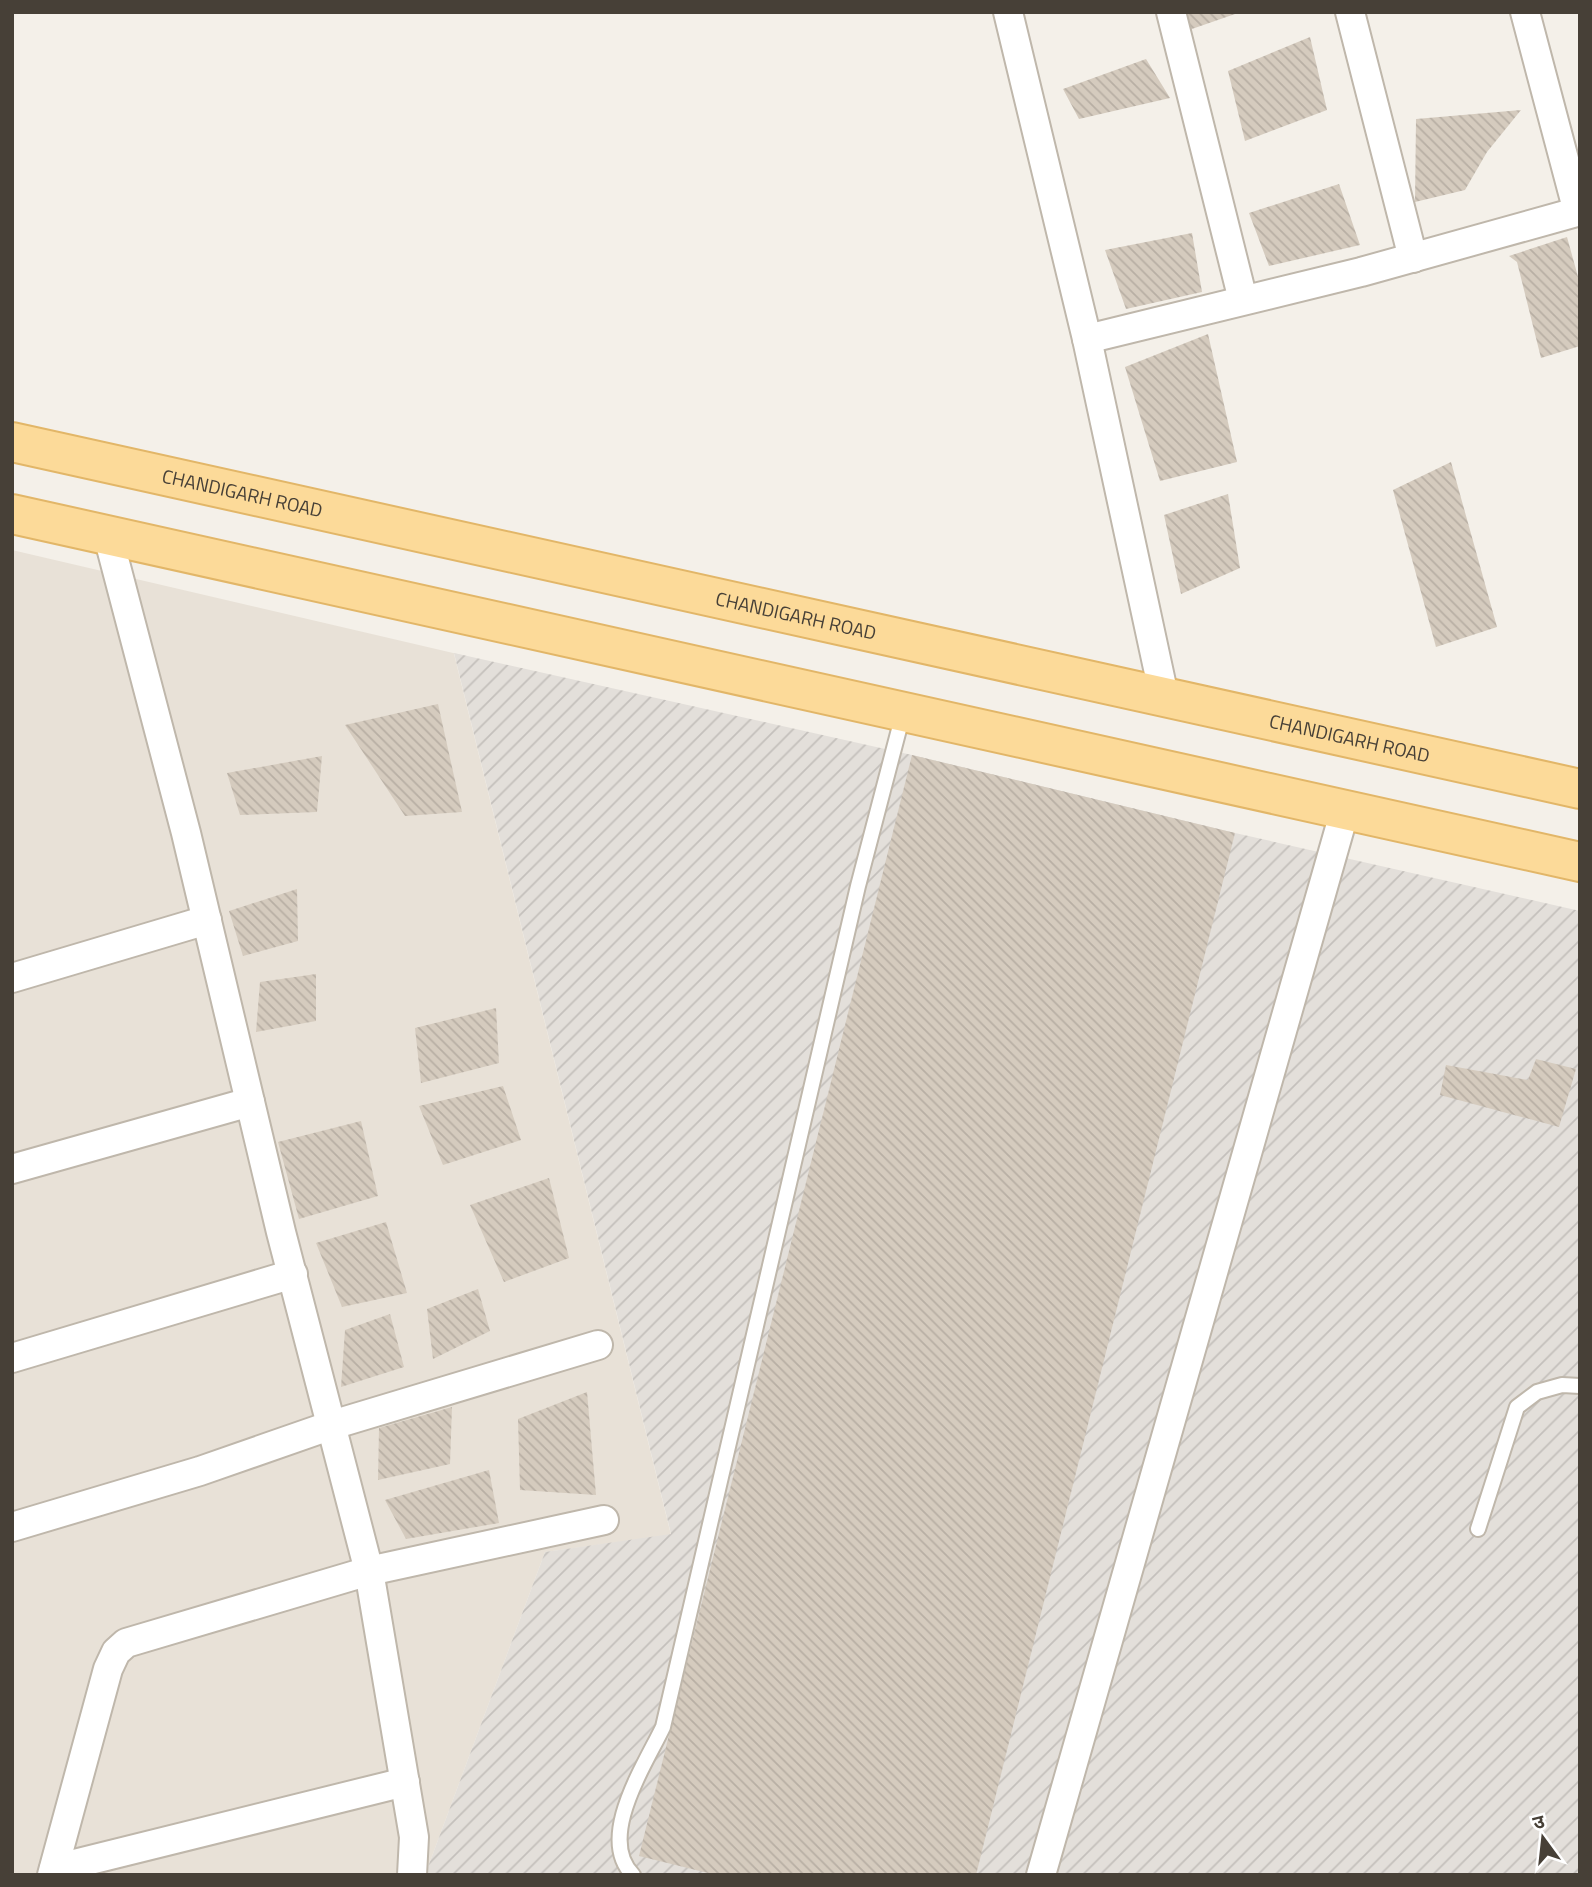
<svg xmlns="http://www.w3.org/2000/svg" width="1592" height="1887" font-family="'Titillium Web','Noto Sans Devanagari',sans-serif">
	<defs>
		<pattern id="industrial-furrows" width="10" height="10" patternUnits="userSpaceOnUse" patternTransform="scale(1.75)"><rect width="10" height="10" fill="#e3dfda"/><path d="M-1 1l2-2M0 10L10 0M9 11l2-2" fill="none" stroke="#c4c0bc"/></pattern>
		<pattern id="building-back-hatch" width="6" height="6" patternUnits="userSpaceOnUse" patternTransform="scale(1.75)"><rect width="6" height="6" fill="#d5cbbe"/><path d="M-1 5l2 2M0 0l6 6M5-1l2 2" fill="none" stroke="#b8afa4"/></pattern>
	</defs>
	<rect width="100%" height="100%" fill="#f4f0e9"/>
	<polygon fill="#e8e1d7" points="12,550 466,656 454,654 671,1535 545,1552 425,1875 12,1875"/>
	<polygon fill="url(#industrial-furrows)" points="454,653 912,755 1235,833 1580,911 1580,1875 425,1875 545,1552 671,1534"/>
	<g fill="url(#building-back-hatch)">
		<polygon points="1186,12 1238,12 1238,13 1189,30"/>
		<polygon points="1310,37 1327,110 1245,141 1228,71"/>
		<polygon points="1146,59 1170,98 1079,119 1063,89"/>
		<polygon points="1521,110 1487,152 1465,190 1415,202 1416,119"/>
		<polygon points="1339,184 1360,245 1269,266 1249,213"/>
		<polygon points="1192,233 1202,292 1126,309 1105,250"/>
		<polygon points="1567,237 1580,284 1580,346 1541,358 1517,262 1509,256"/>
		<polygon points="1208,334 1237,462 1160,481 1125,367"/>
		<polygon points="1451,462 1497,627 1436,647 1393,490"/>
		<polygon points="1228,494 1240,568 1181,594 1164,515"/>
		<polygon points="438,704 462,812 405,816 345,725"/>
		<polygon points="912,755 1235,833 976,1875 716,1875 639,1856"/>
		<polygon points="322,756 317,812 240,815 227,773"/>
		<polygon points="297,889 298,941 243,956 229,911"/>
		<polygon points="316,974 316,1021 256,1032 260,982"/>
		<polygon points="496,1008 499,1063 421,1083 415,1028"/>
		<polygon points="1536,1059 1576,1069 1559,1127 1440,1095 1446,1065 1528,1080"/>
		<polygon points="503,1086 521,1140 443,1165 419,1106"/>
		<polygon points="361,1121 378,1196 299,1219 278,1142"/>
		<polygon points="549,1178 569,1258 504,1282 470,1205"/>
		<polygon points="386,1222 407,1293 342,1307 316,1243"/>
		<polygon points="478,1289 490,1331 433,1359 427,1309"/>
		<polygon points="390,1314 404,1367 341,1387 345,1330"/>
		<polygon points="587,1392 596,1495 520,1490 518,1419"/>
		<polygon points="452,1407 450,1464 378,1480 379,1428"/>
		<polygon points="489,1470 499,1523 406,1539 385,1500"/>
	</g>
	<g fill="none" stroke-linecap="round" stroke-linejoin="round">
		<g stroke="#bfb7ab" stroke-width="18">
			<g id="service">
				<polyline points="1478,1529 1517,1407 1537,1392 1562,1385 1580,1386"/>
				<path d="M633,1875C596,1838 645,1765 663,1727L858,886L903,714"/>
			</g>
		</g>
		<g stroke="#bfb7ab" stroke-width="32">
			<g id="minor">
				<polyline points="1008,12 1087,339 1164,696"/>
				<polyline points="1171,12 1243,300"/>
				<polyline points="1350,12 1413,258"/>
				<polyline points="1525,12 1578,212"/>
				<polyline points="1087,339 1361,272 1580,211"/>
				<polyline points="108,536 186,833 281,1232 369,1571 414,1837 412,1875"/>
				<polyline points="12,978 207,920"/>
				<polyline points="12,1169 250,1102"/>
				<polyline points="12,1358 293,1274"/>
				<polyline points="12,1527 200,1471 332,1425 598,1345"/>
				<polyline points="54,1869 405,1782"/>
				<polyline points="52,1875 108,1669 116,1652 126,1643 369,1571 604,1520"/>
				<polyline points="1041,1875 1345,810"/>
			</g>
		</g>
		<g stroke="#e2b668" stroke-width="42">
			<g id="primary">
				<path id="s1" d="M12,442L1580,789"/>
				<polyline points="12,514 1580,862"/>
			</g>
		</g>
		<use href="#service" stroke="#fff" stroke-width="14"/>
		<use href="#minor" stroke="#fff" stroke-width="28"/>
		<use href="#primary" stroke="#fcda99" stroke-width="38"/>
	</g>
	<g text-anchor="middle" stroke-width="6" stroke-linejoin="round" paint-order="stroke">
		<g font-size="19" fill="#474037" stroke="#fff">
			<text dy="7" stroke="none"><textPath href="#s1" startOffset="236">CHANDIGARH ROAD</textPath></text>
			<text dy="7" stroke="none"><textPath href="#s1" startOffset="803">CHANDIGARH ROAD</textPath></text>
			<text dy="7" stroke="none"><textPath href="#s1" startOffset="1370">CHANDIGARH ROAD</textPath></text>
		</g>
	</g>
	<rect width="1592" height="1887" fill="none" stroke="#474037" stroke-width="28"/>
	<g transform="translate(1543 1838) rotate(345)" stroke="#ffffff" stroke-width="5" paint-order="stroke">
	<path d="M0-5L12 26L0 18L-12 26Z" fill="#474037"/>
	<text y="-10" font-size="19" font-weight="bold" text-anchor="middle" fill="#474037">उ</text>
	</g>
</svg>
